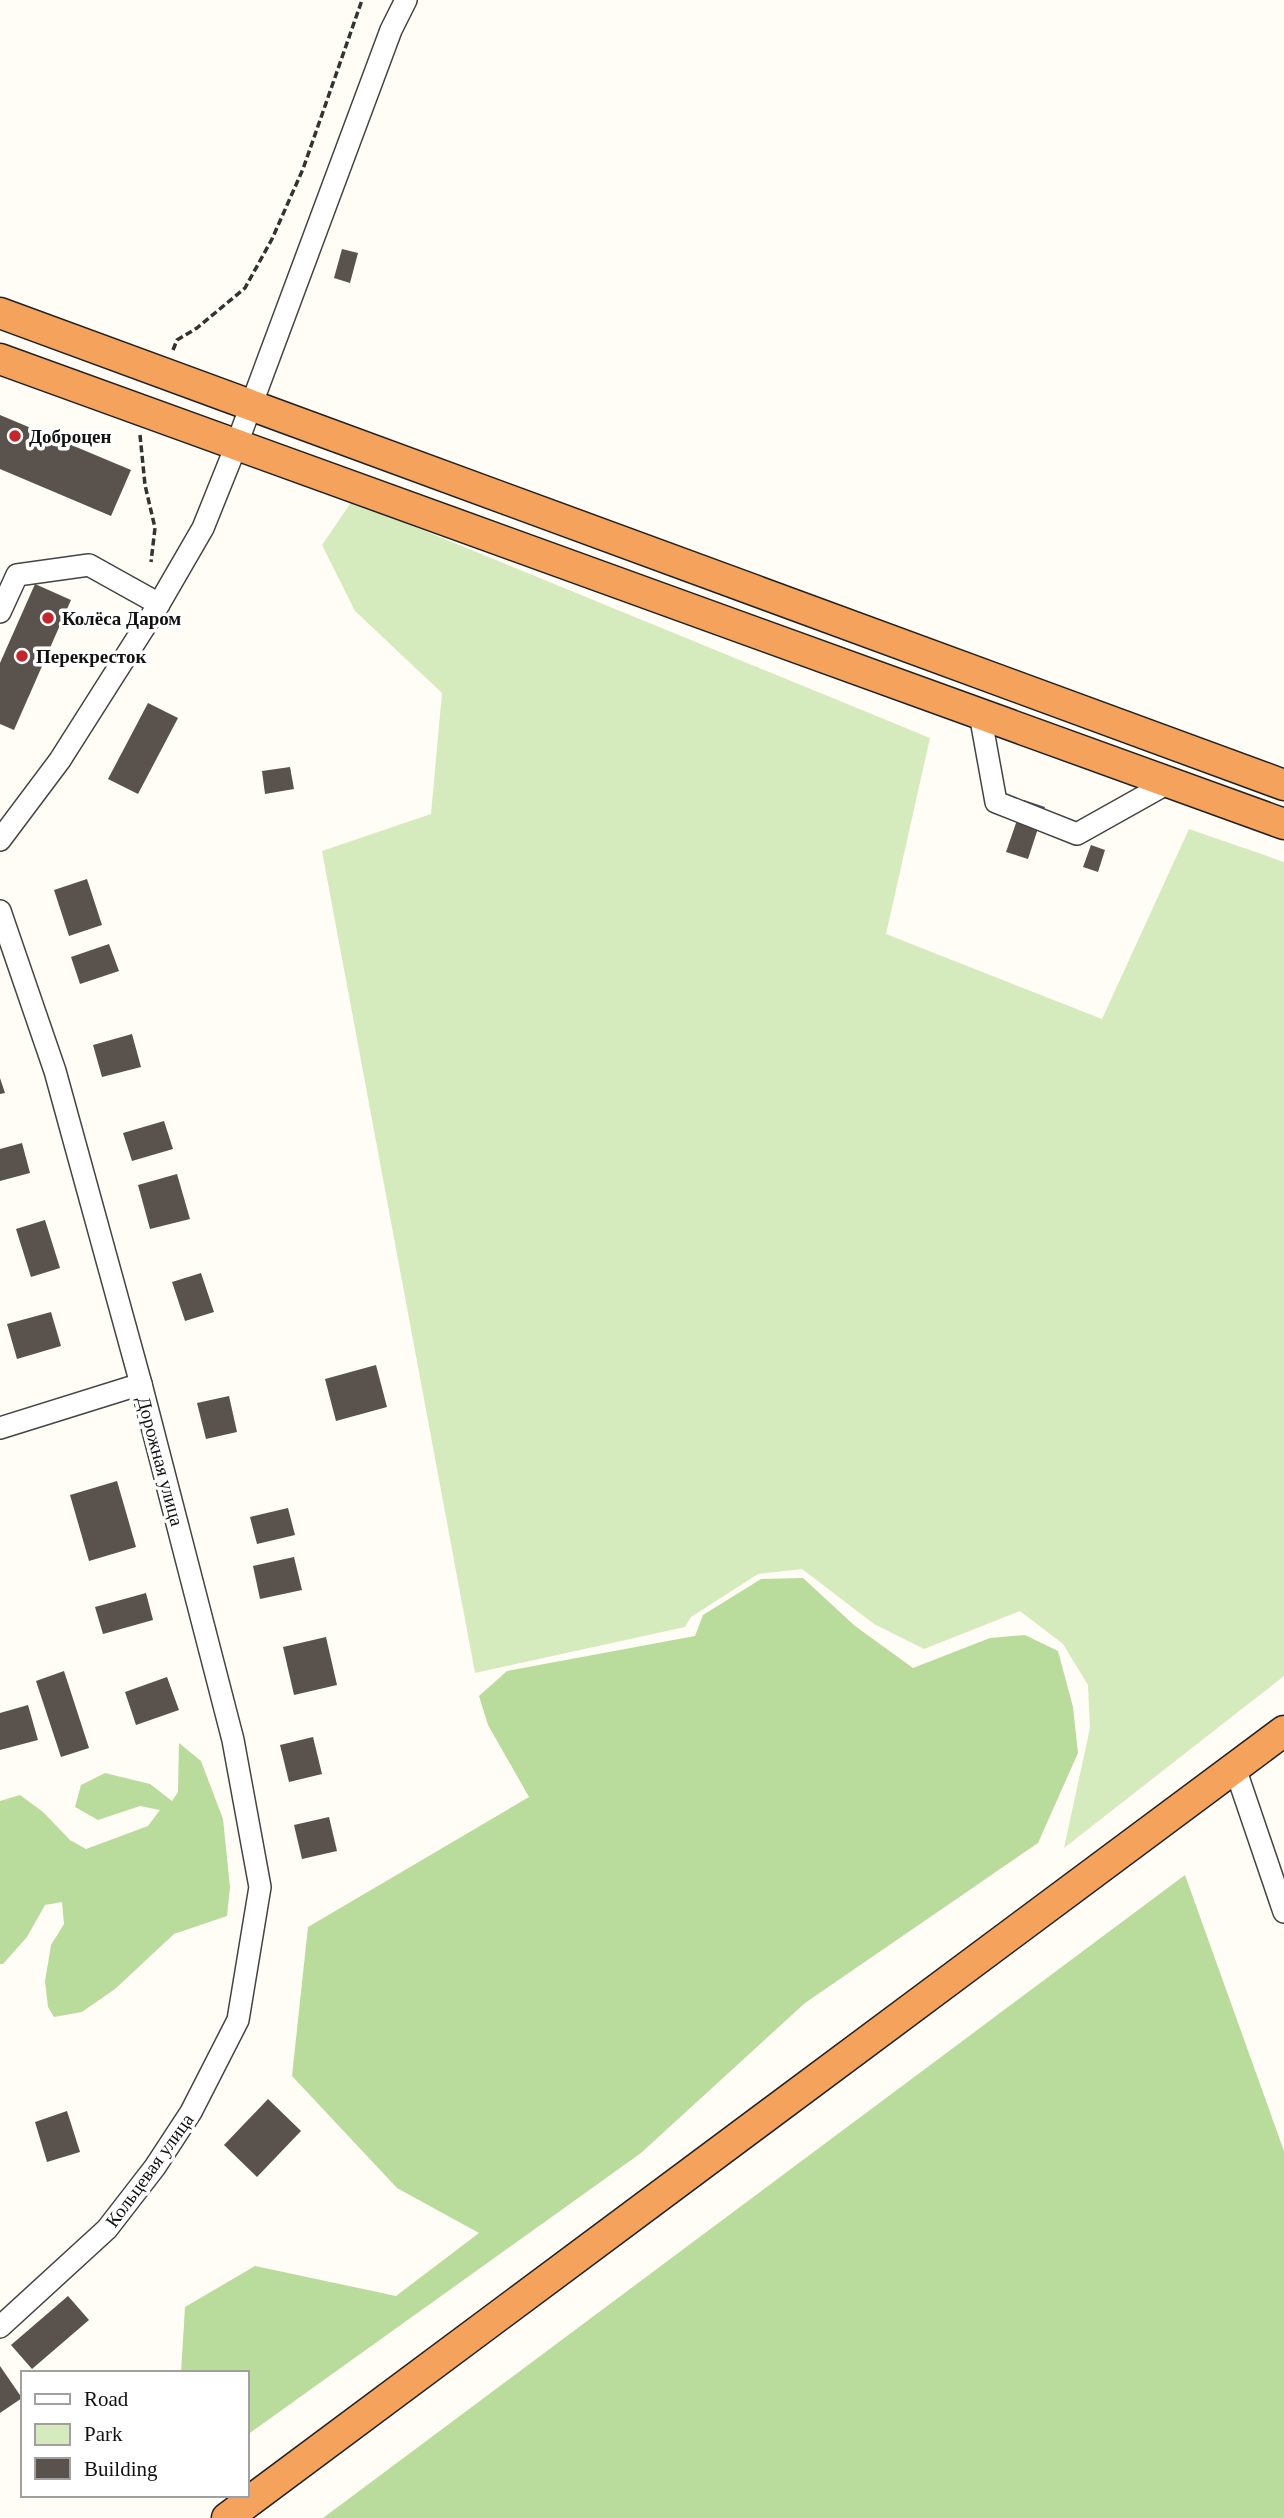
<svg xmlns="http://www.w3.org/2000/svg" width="1284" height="2518" font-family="Georgia,serif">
	<rect width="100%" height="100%" fill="#fffdf5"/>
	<polygon fill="#d5ebbd" points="352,501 930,738 886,934 1102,1019 1189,829 1284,862 1284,1676 1064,1848 1090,1728 1088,1685 1063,1644 1020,1611 924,1649 874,1624 802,1569 758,1574 691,1617 685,1627 475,1673 322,851 431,814 442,693 355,611 322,545"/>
	<g fill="#b9dc9c">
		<polygon points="803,1578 855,1626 913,1668 990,1638 1025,1635 1058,1651 1073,1707 1078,1753 1038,1843 805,2003 641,2153 247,2435 247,2373 181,2373 185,2307 255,2266 396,2296 479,2233 397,2188 292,2076 308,1927 529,1797 488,1725 479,1696 507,1671 695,1636 703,1615 761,1579"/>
		<polygon points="179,1743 201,1761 223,1819 230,1887 227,1916 174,1934 115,1989 82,2012 54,2017 48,2007 45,1981 51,1945 64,1924 62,1902 45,1905 27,1937 3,1964 0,1964 0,1801 20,1795 43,1812 70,1840 86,1849 148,1826 160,1810 140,1806 98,1820 75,1807 81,1785 105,1773 150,1784 172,1801 178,1792"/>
		<polygon points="1185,1875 1284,2151 1284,2518 323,2518"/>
	</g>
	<g fill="#5a524d">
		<polygon points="342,249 358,253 350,283 334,278"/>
		<polygon points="0,415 131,470 111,516 0,469"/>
		<polygon points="35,584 71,600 14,730 0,724 0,663"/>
		<polygon points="148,703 178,718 138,794 108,779"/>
		<polygon points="290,767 294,789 265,794 262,771"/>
		<polygon points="1024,800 1045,807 1028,859 1006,852"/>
		<polygon points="1091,845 1105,850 1098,872 1083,867"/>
		<polygon points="87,879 102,925 69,936 54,890"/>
		<polygon points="109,944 119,971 80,984 71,957"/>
		<polygon points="132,1034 141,1067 102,1077 93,1045"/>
		<polygon points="0,1078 5,1093 0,1094"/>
		<polygon points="164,1121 173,1149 132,1161 123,1133"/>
		<polygon points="22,1143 30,1173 0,1181 0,1149"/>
		<polygon points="177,1174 190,1219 150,1229 138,1185"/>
		<polygon points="45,1220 60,1268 31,1277 16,1229"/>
		<polygon points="201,1273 214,1312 185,1321 172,1282"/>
		<polygon points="51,1312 61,1346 17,1359 7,1324"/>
		<polygon points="376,1365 387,1407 336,1421 325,1379"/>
		<polygon points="229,1396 237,1432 206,1439 197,1403"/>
		<polygon points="117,1481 136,1547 89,1561 70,1495"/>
		<polygon points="288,1508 295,1535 257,1544 250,1517"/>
		<polygon points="294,1557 302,1590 260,1599 253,1566"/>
		<polygon points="146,1593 153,1620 103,1634 95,1607"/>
		<polygon points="326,1637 337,1685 294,1695 283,1647"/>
		<polygon points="64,1671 89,1748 61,1757 36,1681"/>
		<polygon points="167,1677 179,1710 136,1725 125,1692"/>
		<polygon points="28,1705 38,1740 0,1750 0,1713"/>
		<polygon points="313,1737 322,1774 289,1782 280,1745"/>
		<polygon points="329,1817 337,1851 302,1859 294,1825"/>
		<polygon points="268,2099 301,2131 257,2177 224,2145"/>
		<polygon points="67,2111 80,2152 47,2162 35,2122"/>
		<polygon points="68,2296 89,2320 32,2369 11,2345"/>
		<polygon points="0,2366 22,2398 0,2413"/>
	</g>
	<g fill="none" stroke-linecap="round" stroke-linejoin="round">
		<g stroke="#444" stroke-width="24">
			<g id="minor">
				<polyline points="0,612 17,575 89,565 159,604"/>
				<polyline points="980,714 996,802 1077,834 1168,783"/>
				<polyline points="0,840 60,760 159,604 203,528 236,446 391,30 406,0"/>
				<polyline points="0,911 55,1071 141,1384 233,1740 260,1887 238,2020 191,2112 155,2167 107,2229 0,2327"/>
				<polyline points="0,1428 141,1384"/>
				<polyline points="1235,1768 1284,1912"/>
			</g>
		</g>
		<g stroke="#222" stroke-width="33">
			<g id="highway">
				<polyline points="0,313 1284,785"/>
				<polyline points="0,359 1284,824"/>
				<polyline points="227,2518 1284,1731"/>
			</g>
		</g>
		<g stroke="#333" stroke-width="3.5" stroke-dasharray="7 3.5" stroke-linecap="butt">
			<polyline points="173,350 177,340 197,328 245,288 272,239 303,169 362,0"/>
			<polyline points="140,435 145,485 155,528 151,562"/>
		</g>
		<use href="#minor" stroke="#fff" stroke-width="21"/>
		<use href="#highway" stroke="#f5a25d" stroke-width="30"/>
	</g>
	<g fill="#c4262e" stroke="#fff" stroke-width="2.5">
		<circle cx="15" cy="436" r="7"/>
		<circle cx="48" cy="618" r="7"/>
		<circle cx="22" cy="656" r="7"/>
	</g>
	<g text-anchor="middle" stroke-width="7" stroke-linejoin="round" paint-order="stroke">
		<g font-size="19" font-weight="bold" fill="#111" stroke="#fff" text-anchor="start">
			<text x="29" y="443">Доброцен</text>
			<text x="62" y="625">Колёса Даром</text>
			<text x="36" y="663">Перекресток</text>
		</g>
		<g font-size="19" fill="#111" stroke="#fff">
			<text transform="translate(161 1461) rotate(75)" y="7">Дорожная улица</text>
			<text transform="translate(149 2170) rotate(-54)" y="7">Кольцевая улица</text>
		</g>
	</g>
	<rect x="21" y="2371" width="228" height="126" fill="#ffffff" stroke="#a0a0a0" stroke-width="2"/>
	<rect x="35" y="2394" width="35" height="10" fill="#ffffff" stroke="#a0a0a0" stroke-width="2"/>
	<text x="84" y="2406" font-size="21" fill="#111111">Road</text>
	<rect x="35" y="2424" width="35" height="21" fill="#d5ebbd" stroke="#a0a0a0" stroke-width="2"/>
	<text x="84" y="2441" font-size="21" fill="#111111">Park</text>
	<rect x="35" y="2458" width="35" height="21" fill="#5a524d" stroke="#a0a0a0" stroke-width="2"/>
	<text x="84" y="2476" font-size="21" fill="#111111">Building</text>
</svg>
